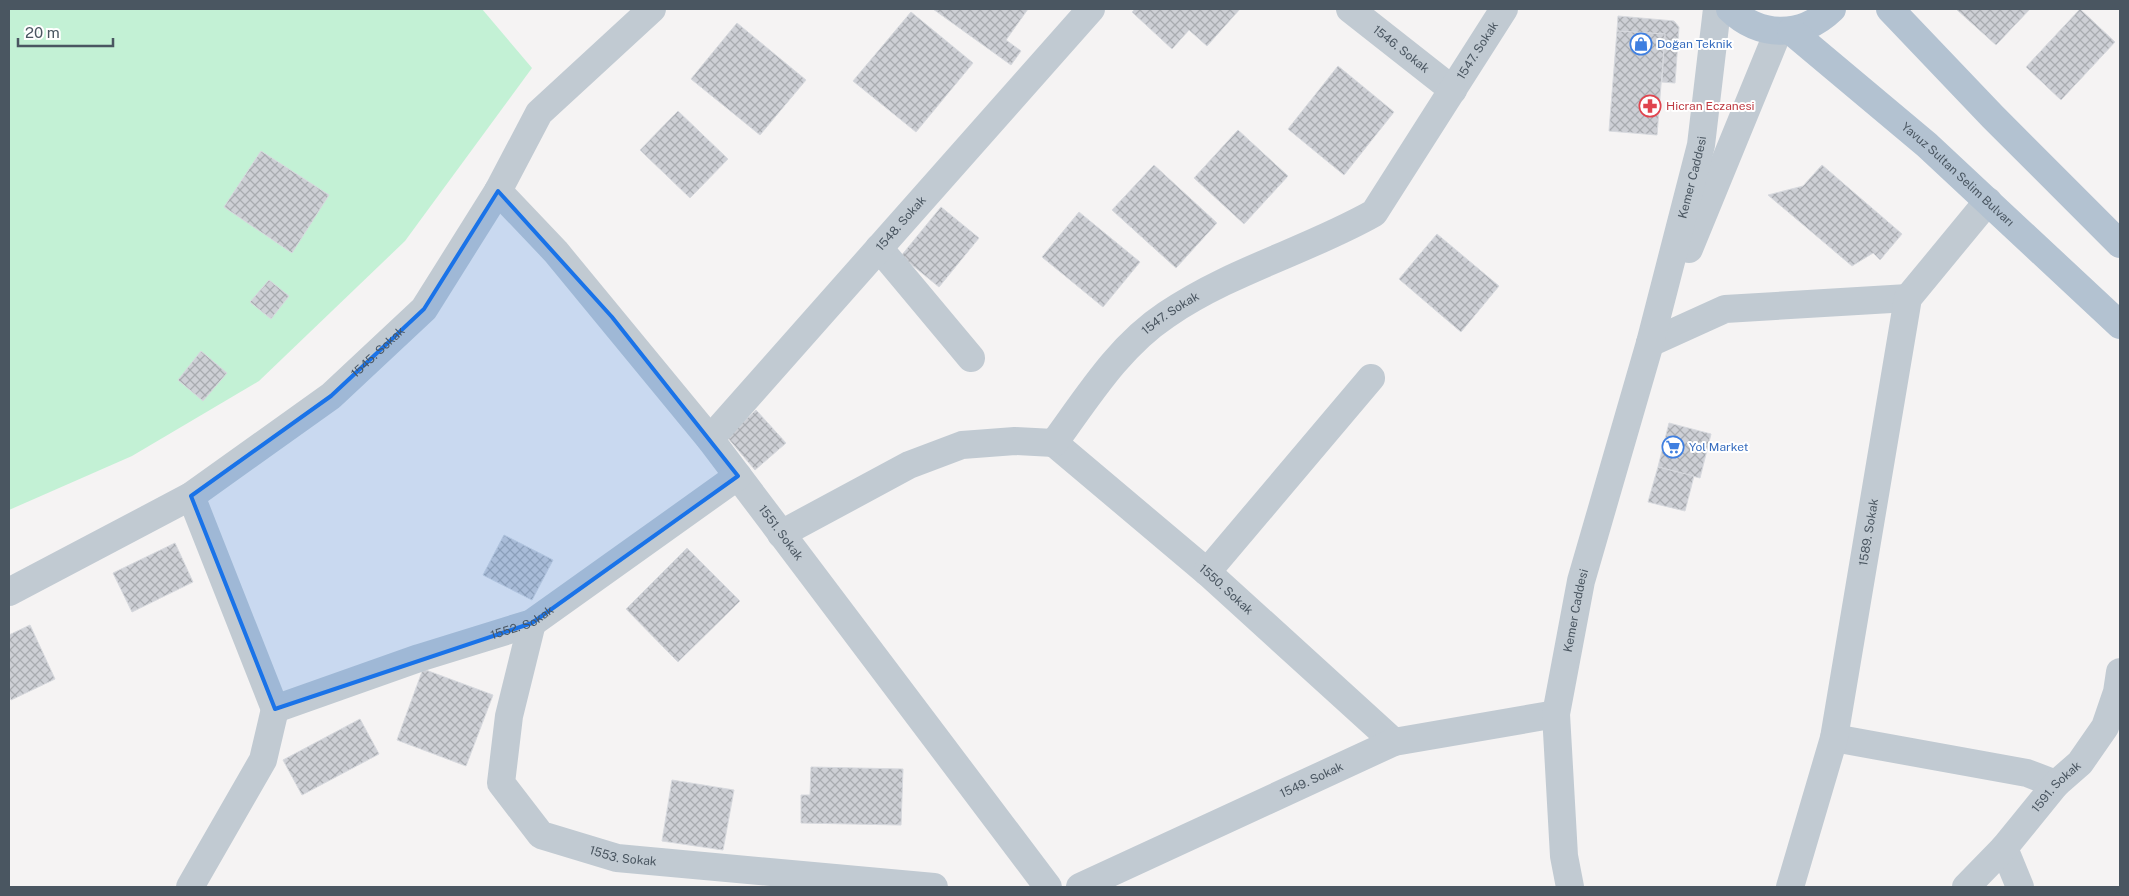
<svg xmlns="http://www.w3.org/2000/svg" width="2129" height="896" font-family="'Public Sans',sans-serif">
	<defs>
		<pattern id="building-cross-hatch" width="8" height="8" patternUnits="userSpaceOnUse" patternTransform="scale(1.25)"><rect width="8" height="8" fill="#cdcfd5"/><path d="M0 0l8 8M0 8l8-8" fill="none" stroke="#a8abb0"/></pattern>
	</defs>
	<rect width="100%" height="100%" fill="#f5f3f3"/>
	<polygon fill="#c3f1d5" points="9,9 482,9 532,68 405,241 259,381 132,456 9,510"/>
	<g fill="url(#building-cross-hatch)" stroke="#d7d9de">
		<polygon points="933,9 1028,9 1006,40 1021,51 1011,65"/>
		<polygon points="1135,9 1240,9 1207,46 1189,30 1172,49 1132,12"/>
		<polygon points="1956,9 2030,9 1996,45"/>
		<polygon points="2080,9 2115,42 2061,100 2026,67"/>
		<polygon points="911,12 973,63 916,132 853,81"/>
		<polygon points="1618,16 1674,21 1679,27 1675,83 1662,82 1665,34 1617,31"/>
		<polygon points="737,23 806,80 760,135 691,79"/>
		<polygon points="1617,31 1665,34 1657,135 1609,131"/>
		<polygon points="1338,66 1394,112 1344,175 1288,129"/>
		<polygon points="678,111 728,159 690,198 640,150"/>
		<polygon points="1238,130 1288,176 1244,224 1194,178"/>
		<polygon points="261,151 329,195 292,253 224,207"/>
		<polygon points="1154,165 1217,223 1176,268 1112,210"/>
		<polygon points="1822,165 1902,234 1880,260 1873,253 1852,266 1768,195 1803,186"/>
		<polygon points="941,207 979,238 939,287 901,256"/>
		<polygon points="1079,212 1140,262 1103,307 1042,257"/>
		<polygon points="1437,234 1499,286 1461,332 1399,279"/>
		<polygon points="269,280 289,296 271,319 250,302"/>
		<polygon points="201,351 227,373 203,401 178,380"/>
		<polygon points="756,410 786,443 755,470 727,437"/>
		<polygon points="1669,423 1711,434 1700,478 1658,467"/>
		<polygon points="1658,467 1694,476 1685,511 1648,502"/>
		<polygon points="504,535 553,560 532,600 483,575"/>
		<polygon points="175,543 193,582 132,612 113,573"/>
		<polygon points="687,548 740,601 678,662 626,609"/>
		<polygon points="30,625 55,679 11,700 9,695 9,635"/>
		<polygon points="423,669 493,695 466,766 397,740"/>
		<polygon points="360,719 379,754 302,795 283,760"/>
		<polygon points="811,767 903,769 901,825 801,823 801,795 810,795"/>
		<polygon points="672,780 734,790 723,850 662,841"/>
	</g>
	<g fill="none" stroke-linecap="round" stroke-linejoin="round">
		<g stroke="#c1cad2" stroke-width="28">
			<path id="s1" d="M1350,9L1453,90"/>
			<path id="s2" d="M498,191L556,252L710,439L1048,887"/>
			<polyline points="879,248 971,358"/>
			<polyline points="1689,249 1778,32"/>
			<polyline points="1650,343 1725,309 1908,298"/>
			<path id="s3" d="M710,439L1091,9"/>
			<path id="s4" d="M1054,443L1207,572L1394,742"/>
			<path id="s5" d="M191,496L275,709L419,658L532,623L738,476"/>
			<path id="s6" d="M781,534L909,465L962,445L1015,441L1054,443C1087,398 1118,347 1166,315C1230,271 1307,251 1374,213L1504,9"/>
			<polyline points="1207,572 1371,378"/>
			<path id="s7" d="M9,592L191,496L331,396L424,309L498,191L539,113L652,9"/>
			<path id="s8" d="M532,623L509,716L501,783L541,835L617,858L934,887"/>
			<polyline points="1834,738 2027,773 2056,784"/>
			<polyline points="2004,848 2020,887"/>
			<polyline points="190,887 263,760 275,709"/>
			<path id="s9" d="M1080,887L1394,742L1556,714"/>
			<path id="s10" d="M1570,887L1564,856L1556,714L1581,581L1650,343L1701,145L1717,9"/>
			<path id="s11" d="M1790,887L1834,738L1908,298L1988,201"/>
			<path id="s12" d="M1966,887L2004,848L2056,784L2080,763L2105,727L2117,692L2120,672"/>
		</g>
		<g stroke="#b3c2d1" stroke-width="28">
			<path d="M1730,9C1760,38 1802,38 1832,9"/>
			<polyline points="1890,9 1993,117 2120,244"/>
			<path id="s13" d="M1791,31L1927,145L2120,325"/>
		</g>
	</g>
	<path fill="#1a73e8" fill-opacity="0.2" stroke="#1a73e8" stroke-width="4" stroke-linejoin="round" d="M498,191L612,317L738,476L532,623L275,709L191,496L331,396L424,309Z"/>
	<defs>
		<g id="shop-ring" transform="scale(1.125)"><circle r="9.5" fill="#fff" stroke="#3f7fe0" stroke-width="1.5"/><path d="M-5-2.5h2.3a2.7 3.5 0 0 1 5.4 0H5L5.5 6h-11ZM-1.5-2.5h3a1.5 2.3 0 0 0-3 0Z" fill="#3f7fe0"/></g>
		<g id="pharmacy-ring" transform="scale(1.125)"><circle r="9.5" fill="#fff" stroke="#e0444e" stroke-width="1.5"/><path d="M-2-6h4v4h4v4h-4v4h-4v-4h-4v-4h4Z" fill="#e0444e"/></g>
		<g id="supermarket-ring" transform="scale(1.125)"><circle r="9.5" fill="#fff" stroke="#3f7fe0" stroke-width="1.5"/><path d="M-6-5.5h2.5l.6 2H6L4.5 2H-2.5L-4.4-4H-6ZM-1.5 3.2a1.3 1.3 0 1 0 .1 0ZM3 3.2a1.3 1.3 0 1 0 .1 0Z" fill="#3f7fe0"/></g>
	</defs>
	<g fill-rule="evenodd">
		<use href="#shop-ring" x="1641" y="44"/>
		<use href="#pharmacy-ring" x="1650" y="106"/>
		<use href="#supermarket-ring" x="1673" y="447"/>
	</g>
	<g text-anchor="middle" stroke-width="4" stroke-linejoin="round" paint-order="stroke">
		<g font-size="12" fill="#366cbe" stroke="#fff" text-anchor="start">
			<text x="1657" y="48">Doğan Teknik</text>
			<text x="1689" y="451">Yol Market</text>
		</g>
		<g font-size="12" fill="#4a5661" stroke="#fff">
			<text dy="4" stroke="none"><textPath href="#s1" startOffset="65">1546. Sokak</textPath></text>
			<text dy="4" stroke="none"><textPath href="#s6" startOffset="890">1547. Sokak</textPath></text>
			<text dy="4" stroke="none"><textPath href="#s13" startOffset="220">Yavuz Sultan Selim Bulvarı</textPath></text>
			<text dy="4" stroke="none"><textPath href="#s10" startOffset="728">Kemer Caddesi</textPath></text>
			<text dy="4" stroke="none"><textPath href="#s3" startOffset="288">1548. Sokak</textPath></text>
			<text dy="4" stroke="none"><textPath href="#s6" startOffset="470">1547. Sokak</textPath></text>
			<text dy="4" stroke="none"><textPath href="#s7" startOffset="442">1545. Sokak</textPath></text>
			<text dy="4" stroke="none"><textPath href="#s2" startOffset="444">1551. Sokak</textPath></text>
			<text dy="4" stroke="none"><textPath href="#s11" startOffset="364">1589. Sokak</textPath></text>
			<text dy="4" stroke="none"><textPath href="#s4" startOffset="226">1550. Sokak</textPath></text>
			<text dy="4" stroke="none"><textPath href="#s10" startOffset="279">Kemer Caddesi</textPath></text>
			<text dy="4" stroke="none"><textPath href="#s5" startOffset="491">1552. Sokak</textPath></text>
			<text dy="4" stroke="none"><textPath href="#s9" startOffset="255">1549. Sokak</textPath></text>
			<text dy="4" stroke="none"><textPath href="#s12" startOffset="135">1591. Sokak</textPath></text>
			<text dy="4" stroke="none"><textPath href="#s8" startOffset="314">1553. Sokak</textPath></text>
		</g>
		<g font-size="12" fill="#be3a42" stroke="#fff" text-anchor="start">
			<text x="1666" y="110">Hicran Eczanesi</text>
		</g>
	</g>
	<rect width="2129" height="896" fill="none" stroke="#4a5661" stroke-width="20"/>
	<path d="M18 38v8h95v-8" fill="none" stroke="#4a5661" stroke-width="2.5"/>
	<text x="25" y="38" font-size="15" fill="#4a5661" stroke="#ffffff" stroke-width="4" paint-order="stroke">20 m</text>
</svg>
